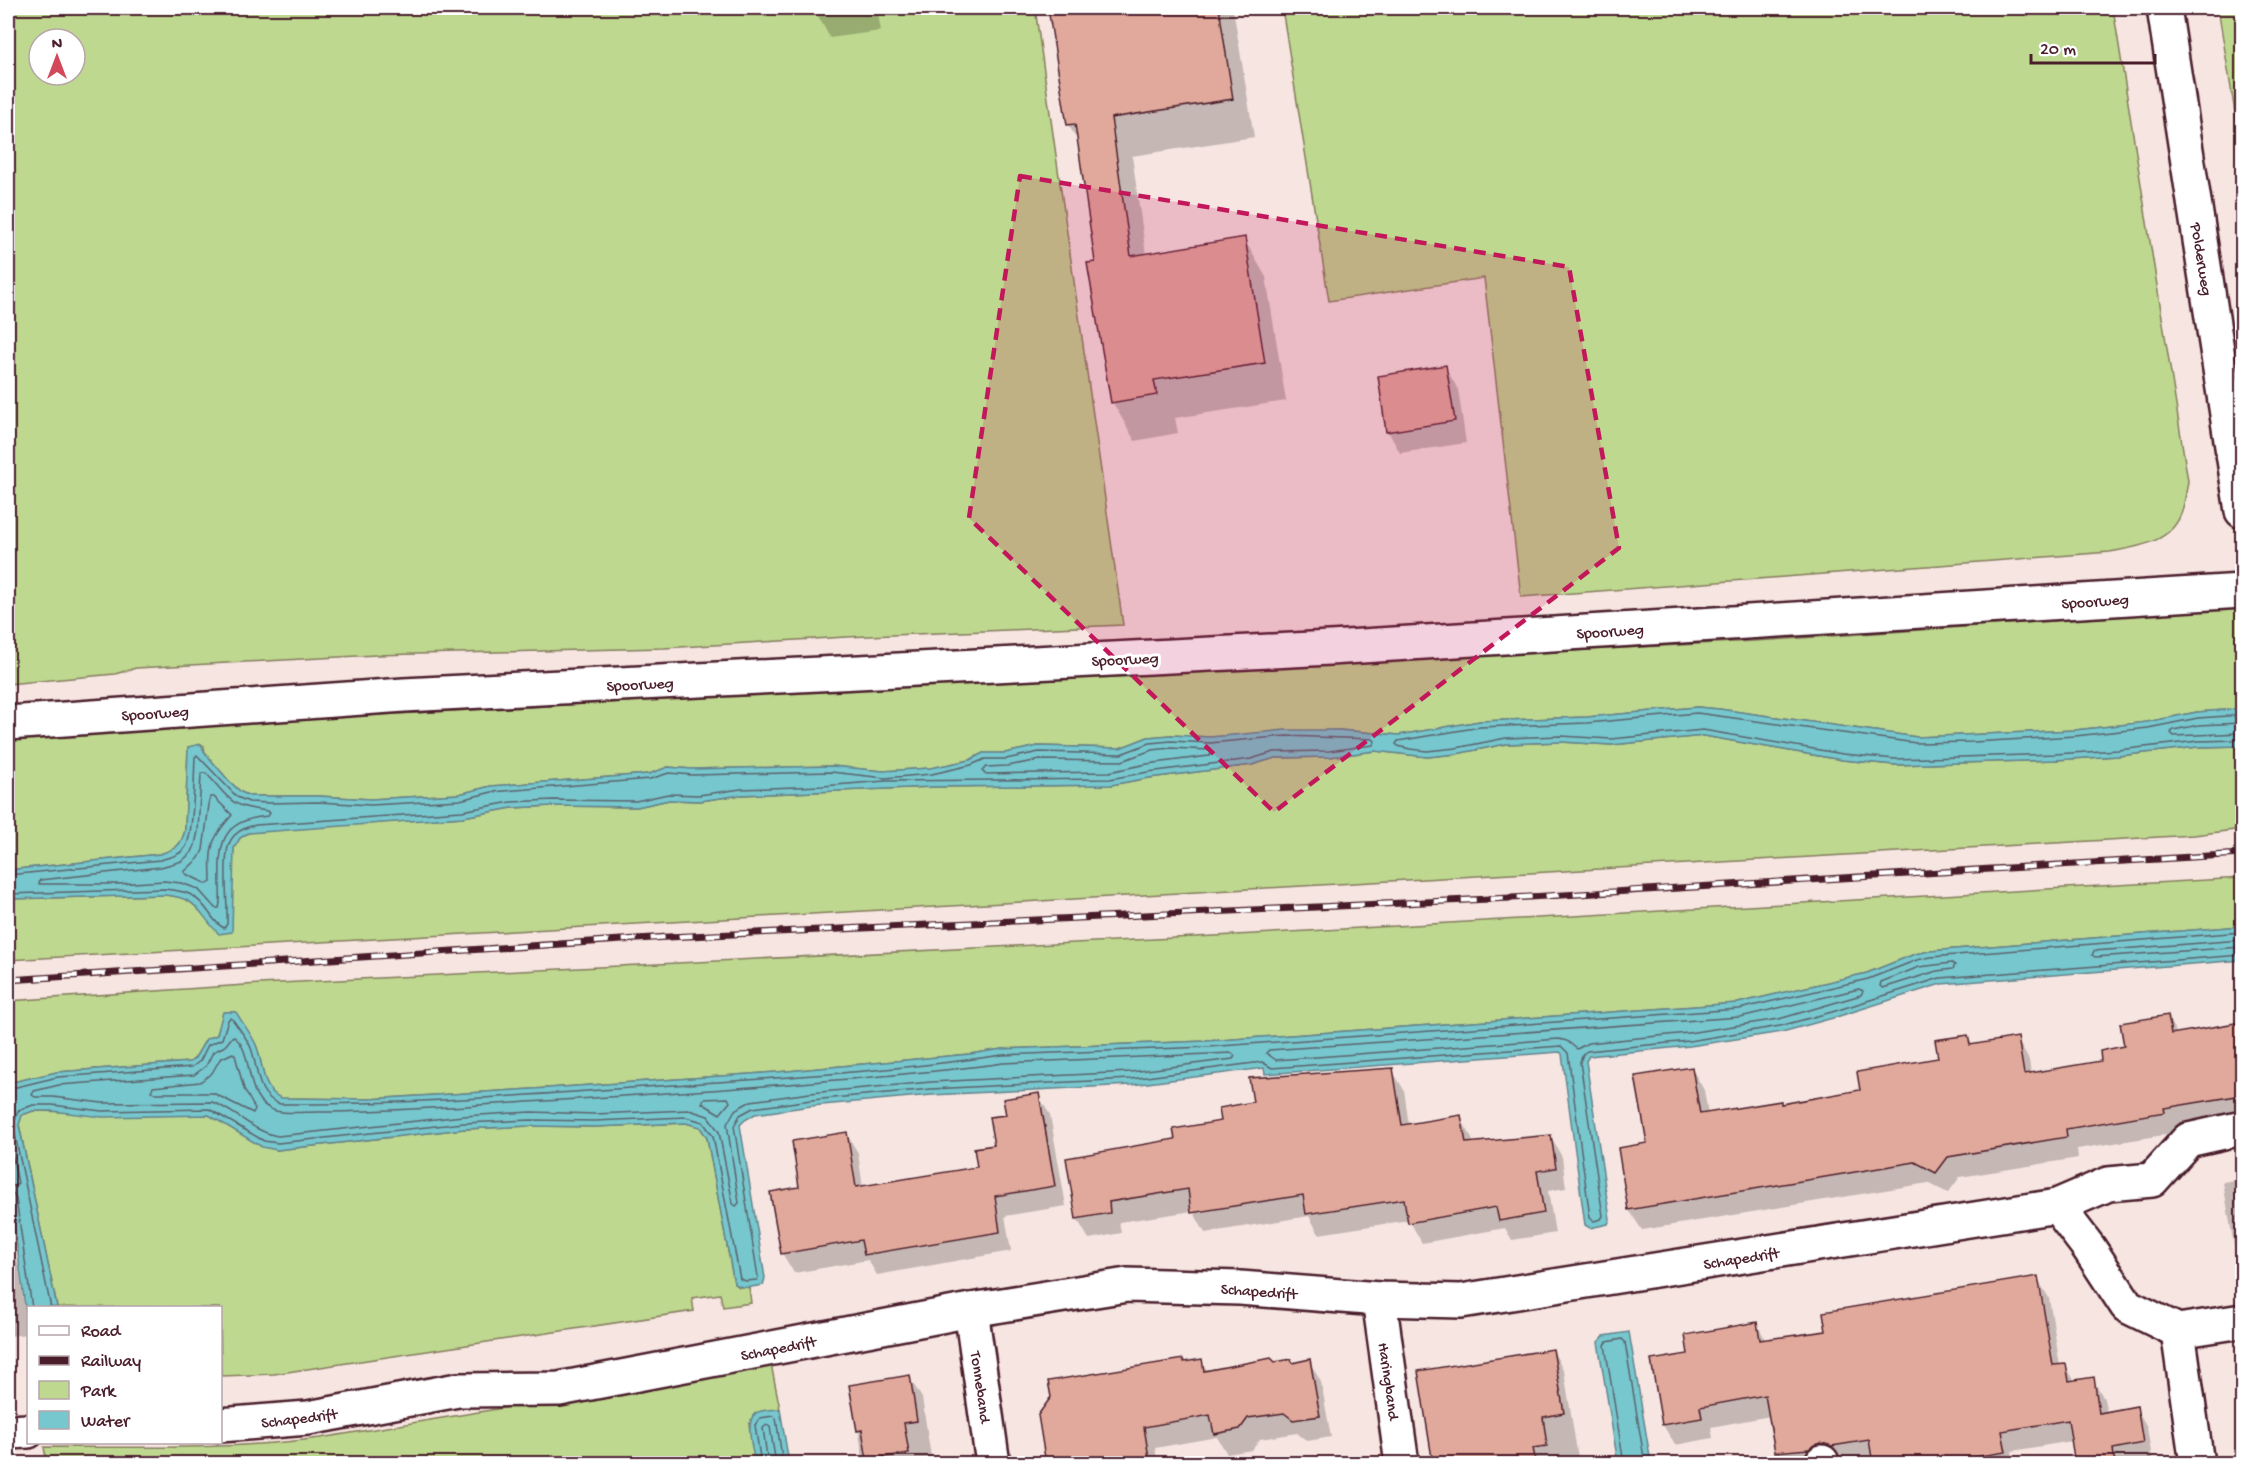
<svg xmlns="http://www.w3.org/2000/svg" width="2250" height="1471" font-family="'Gochi Hand',sans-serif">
	<rect width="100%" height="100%" fill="#f6e5e1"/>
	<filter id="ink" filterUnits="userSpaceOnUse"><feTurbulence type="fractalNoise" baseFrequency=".0167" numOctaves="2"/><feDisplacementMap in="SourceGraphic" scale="12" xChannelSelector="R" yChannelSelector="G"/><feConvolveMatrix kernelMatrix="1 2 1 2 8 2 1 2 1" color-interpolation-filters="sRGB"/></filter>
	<g filter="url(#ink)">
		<g fill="#bed88f" stroke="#847c5d" stroke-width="1.5" fill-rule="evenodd">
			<path d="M8,8H1035L1123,625L846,637L664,648L376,655L136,668L115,674L8,684ZM39,39H75V75H39Z"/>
			<path d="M1282,8H2113L2188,481C2186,492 2185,504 2181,514C2170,543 2137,547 2110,552L1521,597L1484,278L1329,301Z"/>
			<polygon points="2218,8 2242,8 2242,156"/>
			<path d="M2242,608V709L2197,712L2147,722L2075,730L1917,737L1719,709L1697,707L1587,717L1480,721L1399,735L1339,730L1210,737L1171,735L1148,737L1120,748L1038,746L1005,753H983L970,760L931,768L883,771L832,766L692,769L668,767L649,774L491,786L459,794L371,799L318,796H250L241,792L229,781L205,753L204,746L201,744L188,747L185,830C181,847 175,849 160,854L8,870V735L1772,640Z"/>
			<path d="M1704,736L1842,760L1895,765L2055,760L2118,756L2198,747L2242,746V829L2194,835L8,960V899L164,895C181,896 189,899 200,911L233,859L234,848L240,838L248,833L257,831L463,817L512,808L553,806L637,807L669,800L700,801L741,795L933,787L1111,785L1149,778L1252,765L1275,758L1330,757L1375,751L1428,757L1456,754L1506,744L1561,742L1611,745Z"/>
			<path d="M2242,878V926L1930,951L1915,954L1867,973L1738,1003L1206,1041L1002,1049L970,1054L777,1072L548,1088L369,1099L280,1098C260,1088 264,1063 256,1045C250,1034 242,1023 236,1012H224L217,1035L206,1039L195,1058L190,1062L57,1072L8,1083V1001L260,984L1255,934Z"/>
			<polygon points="33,1111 209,1115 277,1150 464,1129 531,1126 595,1127 686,1123 700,1127 707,1138 734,1283 739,1287 749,1287 751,1303 723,1307 720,1294 692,1298 694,1311 274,1374 221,1376 220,1308 57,1307 19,1124 22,1115"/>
			<path d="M771,1364L780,1409L756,1413L749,1425L755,1463L47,1464L44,1447C137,1447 229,1450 320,1438Z"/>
		</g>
		<g fill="#76c7ce" stroke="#64848d" stroke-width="1.5">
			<path d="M1697,707L1719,709L1917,737L2075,730L2147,722L2197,712L2237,709H2242V746L2198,747L2118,756L2055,760L1895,765L1842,760L1704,736L1611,745L1561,742L1506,744L1456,754L1427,757L1375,751L1330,757L1275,758L1252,765L1149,778L1111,785L933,787L741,795L700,801L669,800L637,807L553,806L512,808L463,817L248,833L240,838L234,848L232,932L219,934C197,912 200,898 164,895L8,899V870L160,854C175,849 181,847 185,830L188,747L201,744L205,753L229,781L241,792L250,796H318L371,799L459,794L491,786L649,774L668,767L692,769L832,766L883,771L930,768L970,760L983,753H1005L1038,746L1120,748L1148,737L1171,735L1210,737L1286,730H1339L1399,735L1480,721L1587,717Z"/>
			<path d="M2242,926V960L1941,984L1833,1018L1782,1032L1690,1046L1589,1056L1586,1061L1610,1219L1608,1224L1590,1228L1585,1225L1562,1054L1560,1052L1265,1074L1264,1068L1132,1085L932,1095L811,1106L755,1114L745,1120L740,1125L765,1278L763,1285C753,1287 743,1290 734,1283L707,1138L700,1127L686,1123L595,1127L531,1126L464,1129L277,1150L262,1147L209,1115L102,1117L52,1111H33L22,1115L19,1125L57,1307L28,1308V1329L8,1179V1083L57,1072L190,1062L195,1058L206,1039L217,1035L223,1012H236C242,1023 251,1033 256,1045C264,1063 260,1089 281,1098L369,1099L548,1088L777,1072L970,1054L1002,1049L1206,1041L1738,1003L1867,973L1915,954L1930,951Z"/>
			<polygon points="1629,1332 1651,1463 1618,1463 1598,1342 1604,1336"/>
			<path d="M780,1409L789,1463H755C753,1452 744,1420 756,1413C762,1409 774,1410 780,1409Z"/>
		</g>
		<g fill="#0003">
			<polygon points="816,8 877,8 881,31 830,38 818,16"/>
			<polygon points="1050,8 1233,8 1254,137 1132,156 1146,255 1244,239 1266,277 1286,401 1175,418 1178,433 1135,441 1113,403 1097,263 1079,143 1068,124"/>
			<polygon points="1445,367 1458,389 1466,443 1400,453 1388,431"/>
			<polygon points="2238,972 2242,972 2242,1000"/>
			<polygon points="2167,1017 2177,1034 2242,1023 2242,1117 2175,1128 2176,1133 2077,1149 2078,1158 1960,1177 1948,1193 1928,1183 1642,1230 1629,1210 1649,1144 1692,1069 1704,1090 1708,1114 1782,1105 1861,1092 1940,1059 1967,1036 1973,1046 2017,1039 2029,1060 2031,1075 2103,1062"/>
			<polygon points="1392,1070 1404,1090 1409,1126 1460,1117 1472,1138 1473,1144 1550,1136 1562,1157 1566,1188 1548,1191 1555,1233 1512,1240 1505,1228 1422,1243 1409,1220 1319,1234 1309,1216 1205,1233 1193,1211 1119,1222 1121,1233 1089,1239 1077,1219 1177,1140 1222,1122"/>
			<polygon points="1038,1095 1050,1115 1066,1206 1005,1216 1011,1251 877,1275 868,1260 794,1273 782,1253 801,1189 846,1133 858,1153 863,1188 979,1168 995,1146 1007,1117"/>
			<polygon points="2242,1179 2242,1265 2235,1252 2223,1182"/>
			<polygon points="8,1245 18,1263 28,1334 8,1336"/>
			<polygon points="2037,1278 2049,1298 2060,1366 2066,1366 2075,1382 2093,1379 2104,1399 2107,1413 2136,1408 2147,1428 2153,1464 2076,1464 2072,1441 2012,1451 2014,1464 1875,1464 1874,1461 1860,1464 1783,1464 1776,1452 1770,1416 1711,1427 1713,1438 1675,1445 1663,1425 1690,1355 1757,1324 1766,1341 1827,1332"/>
			<polygon points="1553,1351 1564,1371 1579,1464 1451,1464"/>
			<polygon points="1201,1361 1208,1372 1309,1361 1321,1382 1331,1437 1307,1441 1297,1433 1260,1439 1252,1450 1227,1454 1217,1437 1155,1448 1158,1464 1061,1464 1184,1363"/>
			<polygon points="909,1377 922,1398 932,1464 864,1464 855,1409"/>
		</g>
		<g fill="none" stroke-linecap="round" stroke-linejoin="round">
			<g stroke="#5c626c" stroke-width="1.5">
				<polyline points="2242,715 2198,718 2148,728 2075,736 1973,742 1916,743 1697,713 1587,723 1480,727 1398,741 1396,744 1398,746 1410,749 1427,751 1456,748 1506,738 1561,736 1611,739 1703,730 1843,754 1895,759 2055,754 2118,750 2198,741 2242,740"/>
				<polyline points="2242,723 2199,725 2173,730 2171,733 2174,736 2242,733"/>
				<polygon points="1171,748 1209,750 1212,753 1209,756 1147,764 1109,772 985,774 982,771 986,767 1007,766 1040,760 1122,761 1152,750"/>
				<path d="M203,773H206C231,800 229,807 268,811L270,813L268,816C220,820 219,844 220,885C220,893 221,901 219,908H215L198,889L181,883L164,881L118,884H39L40,880L161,867L182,861L192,852L195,845L198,831L201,775Z"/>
				<path d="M210,797H214L232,815C209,841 210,847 211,882L207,884L186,874L184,872L199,858L203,850Z"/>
				<path d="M8,875L160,860C170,857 179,856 185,848C194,836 194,775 195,757L197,755L237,797L249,802L270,803L318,802L371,805L460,800L492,792L650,779L669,773L692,775L831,772L885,778L932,774L971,765L985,759H1006L1039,752L1121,754L1150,743L1171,741L1210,743L1286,736L1373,739L1375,741L1373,745L1329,751L1274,752L1251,759L1148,772L1110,779L885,781L823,786L741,789L699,795L668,794L636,801L553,800L511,802L462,811L256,825C244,827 231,834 228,847C223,866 228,904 227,924L224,928C218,925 214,920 210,914C196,894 188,891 164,889L8,894"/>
				<polyline points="2242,940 2094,951 2092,955 2095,957 2242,947"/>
				<polygon points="1952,963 1955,965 1953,969 1937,971 1883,988 1880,986 1881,982 1919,967"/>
				<polygon points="1859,989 1863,991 1861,995 1779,1019 1688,1033 1588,1043 1577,1049 1567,1041 1559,1039 1276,1060 1266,1053 1269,1050 1740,1017"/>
				<path d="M233,1036C257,1052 240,1100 276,1111C288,1114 304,1112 317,1112C367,1112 416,1109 466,1106C590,1098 713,1091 836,1080C892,1075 948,1071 1003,1063L1232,1053L1235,1056L1233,1059L1131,1072L931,1082L810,1093L751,1101L735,1110L727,1124L739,1203L736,1206L733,1204L719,1132L708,1116L689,1110L595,1114L531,1112L463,1116L278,1136C253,1132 235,1110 212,1102L102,1103L53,1097H35L32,1095L34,1091L59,1085L194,1075L206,1066L213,1052L225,1046Z"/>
				<polygon points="233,1053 235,1055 244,1089 255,1109 253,1113 213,1093 154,1093 151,1091 153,1087 200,1082 212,1073 220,1059"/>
				<path d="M8,1089L58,1077L192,1067L200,1061L208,1045L222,1039L228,1020L230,1018L233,1020C239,1029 247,1038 251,1048C259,1070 255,1095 280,1104C406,1105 532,1095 658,1086C772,1078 889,1072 1002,1055L1207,1047L1739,1009L1868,979L1917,960L1931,957L2242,932"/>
				<polygon points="728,1098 730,1102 720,1114 702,1103 704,1099"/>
				<polyline points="8,1135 18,1183 15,1186 8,1186"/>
				<polyline points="8,1193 13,1194 16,1199 32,1308"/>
				<polyline points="51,1308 13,1125 18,1111 33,1105 52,1105 102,1111 209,1109 264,1141 278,1143 464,1123 531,1120 595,1121 686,1117 703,1122 713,1136 740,1279 746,1281 757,1280 758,1277 734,1126 740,1115 753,1108 811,1100 931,1089 1131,1079 1262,1062 1272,1068 1561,1046 1568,1053 1590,1218 1594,1221 1601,1219 1603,1216 1580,1062 1583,1054 1587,1051 1689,1041 1780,1026 1832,1012 1940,978 2242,955"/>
				<polyline points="761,1464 755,1425 760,1418 773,1416 776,1418 783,1464"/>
				<polyline points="768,1464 763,1428 767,1425 770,1427 776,1464"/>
				<polyline points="1624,1464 1605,1345 1607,1342 1622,1339 1625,1342 1645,1464"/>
			</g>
		</g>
		<g fill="#e1a99b" stroke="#4a1f2b" stroke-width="1.5">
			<polygon points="1048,8 1219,8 1233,99 1111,118 1131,256 1245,237 1265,363 1154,380 1157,395 1111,403 1087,263 1095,262 1075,124 1067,125"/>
			<polygon points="1446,365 1455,421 1386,432 1378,376"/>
			<polygon points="2168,1015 2171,1034 2242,1022 2242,1095 2164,1108 2165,1112 2066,1129 2067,1137 1948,1157 1936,1173 1915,1162 1628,1210 1618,1148 1647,1143 1635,1076 1692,1067 1700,1114 1781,1101 1781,1104 1860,1090 1857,1072 1938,1058 1935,1040 1968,1035 1970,1045 2018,1037 2024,1074 2101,1061 2100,1051 2124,1046 2120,1023"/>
			<polygon points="1393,1068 1402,1125 1461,1115 1466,1143 1551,1135 1556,1168 1537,1171 1544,1213 1499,1221 1496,1207 1408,1223 1404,1199 1306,1214 1303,1195 1191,1213 1188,1189 1109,1202 1110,1213 1076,1219 1066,1158 1175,1139 1173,1129 1221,1121 1219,1108 1253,1102 1249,1078"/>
			<polygon points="1039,1093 1055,1186 995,1196 1000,1232 864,1255 861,1240 781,1254 770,1192 799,1187 792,1141 847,1132 856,1187 977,1167 974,1148 994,1145 989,1117 1006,1115 1003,1099"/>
			<polygon points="2038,1276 2053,1365 2066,1364 2069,1381 2094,1377 2099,1413 2137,1406 2143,1443 2113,1449 2115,1464 2075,1464 2068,1420 2002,1431 2006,1452 1928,1464 1873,1464 1869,1440 1832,1446 1821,1443 1809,1449 1775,1452 1765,1395 1700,1407 1702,1418 1662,1425 1651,1360 1688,1354 1685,1335 1757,1322 1760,1340 1826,1331 1823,1312"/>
			<polygon points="1553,1349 1564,1413 1543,1417 1547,1446 1533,1448 1536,1464 1433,1464 1418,1371"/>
			<polygon points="1271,1358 1275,1362 1291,1359 1292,1363 1310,1359 1320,1416 1293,1420 1284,1413 1248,1418 1240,1429 1214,1434 1210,1415 1144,1427 1150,1464 1046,1464 1038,1415 1051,1397 1048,1381 1183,1359 1184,1362 1202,1359 1204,1371"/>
			<polygon points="910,1375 917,1421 904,1423 909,1453 867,1460 862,1430 857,1431 849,1385"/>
		</g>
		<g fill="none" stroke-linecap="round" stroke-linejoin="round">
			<g stroke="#4a1f2b" stroke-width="38">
				<g id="minor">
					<polyline points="2164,8 2242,511"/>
					<polyline points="8,723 404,695 1330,648 2242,591"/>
					<polyline points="2057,1206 2108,1184 2152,1180 2188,1140 2242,1128"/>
					<polyline points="1379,1299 1402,1464"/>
					<polyline points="971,1310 993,1464"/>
					<polyline points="2178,1331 2197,1464"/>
					<polyline points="220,1425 308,1418 458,1390 559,1389 971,1310 1127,1285 1240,1288 1379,1299 1461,1301 2057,1206 2089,1248 2127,1306 2178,1331 2242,1321"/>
					<polyline points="8,1432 28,1431"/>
					<polyline points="1822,1462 1822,1464"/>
				</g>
			</g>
			<use href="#minor" stroke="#fff" stroke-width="33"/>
			<g stroke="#4a1f2b" stroke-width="7">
				<polyline id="rail" points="8,980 668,937 1511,898 2242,854"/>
			</g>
			<use href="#rail" stroke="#fff" stroke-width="4.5" stroke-dasharray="14" stroke-linecap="butt"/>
		</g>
	</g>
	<path fill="#c2185b" fill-opacity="0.2" stroke="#c2185b" stroke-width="4.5" stroke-dasharray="12 8" stroke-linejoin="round" d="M1020,176L1569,267L1619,548L1274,812L969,518Z"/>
	<g text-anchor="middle" stroke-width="6" stroke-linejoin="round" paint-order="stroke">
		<g font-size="16" fill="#4a1f2b" stroke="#fff">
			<text transform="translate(2203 259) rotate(81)" y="6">Polderweg</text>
			<text transform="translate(2095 600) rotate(-4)" y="6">Spoorweg</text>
			<text transform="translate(1610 630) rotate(-4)" y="6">Spoorweg</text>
			<text transform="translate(1125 658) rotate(-3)" y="6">Spoorweg</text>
			<text transform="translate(640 683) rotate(-3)" y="6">Spoorweg</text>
			<text transform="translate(155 712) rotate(-4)" y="6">Spoorweg</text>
			<text transform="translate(1741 1257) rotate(-9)" y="6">Schapedrift</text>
			<text transform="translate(1259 1290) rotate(4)" y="6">Schapedrift</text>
			<text transform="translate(778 1347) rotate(-11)" y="6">Schapedrift</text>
			<text transform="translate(1390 1381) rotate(82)" y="6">Haringband</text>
			<text transform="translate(982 1387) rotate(82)" y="6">Tonneband</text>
			<text transform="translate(299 1417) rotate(-7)" y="6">Schapedrift</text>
		</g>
	</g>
	<rect width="2250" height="1471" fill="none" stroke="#fff" stroke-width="30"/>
	<rect x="15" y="15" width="2220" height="1441" fill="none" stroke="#4a1f2b" stroke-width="2" filter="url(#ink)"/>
	<rect x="27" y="1306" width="195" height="138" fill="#ffffff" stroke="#b7a5aa" stroke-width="1.5"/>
	<rect x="39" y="1326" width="30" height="9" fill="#ffffff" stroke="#b7a5aa" stroke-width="1.5"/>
	<text x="81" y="1336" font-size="18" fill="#4a1f2b">Road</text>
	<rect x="39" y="1356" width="30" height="9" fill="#4a1f2b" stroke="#b7a5aa" stroke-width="1.5"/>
	<text x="81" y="1366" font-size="18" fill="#4a1f2b">Railway</text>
	<rect x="39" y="1381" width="30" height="18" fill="#bed88f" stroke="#b7a5aa" stroke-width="1.5"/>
	<text x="81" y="1396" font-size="18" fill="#4a1f2b">Park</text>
	<rect x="39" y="1411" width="30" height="18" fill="#76c7ce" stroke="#b7a5aa" stroke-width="1.5"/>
	<text x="81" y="1426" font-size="18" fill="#4a1f2b">Water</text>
	<g transform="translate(57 57)"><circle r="28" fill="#ffffff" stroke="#b7a5aa" stroke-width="1.5"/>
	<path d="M0-4.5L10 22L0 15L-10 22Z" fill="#d1495b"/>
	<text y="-9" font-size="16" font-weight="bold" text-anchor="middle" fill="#4a1f2b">N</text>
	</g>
	<path d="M2031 54v9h124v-9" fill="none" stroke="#4a1f2b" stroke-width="3"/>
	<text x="2040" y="54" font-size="18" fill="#4a1f2b" stroke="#ffffff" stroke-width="4.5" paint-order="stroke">20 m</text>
</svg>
